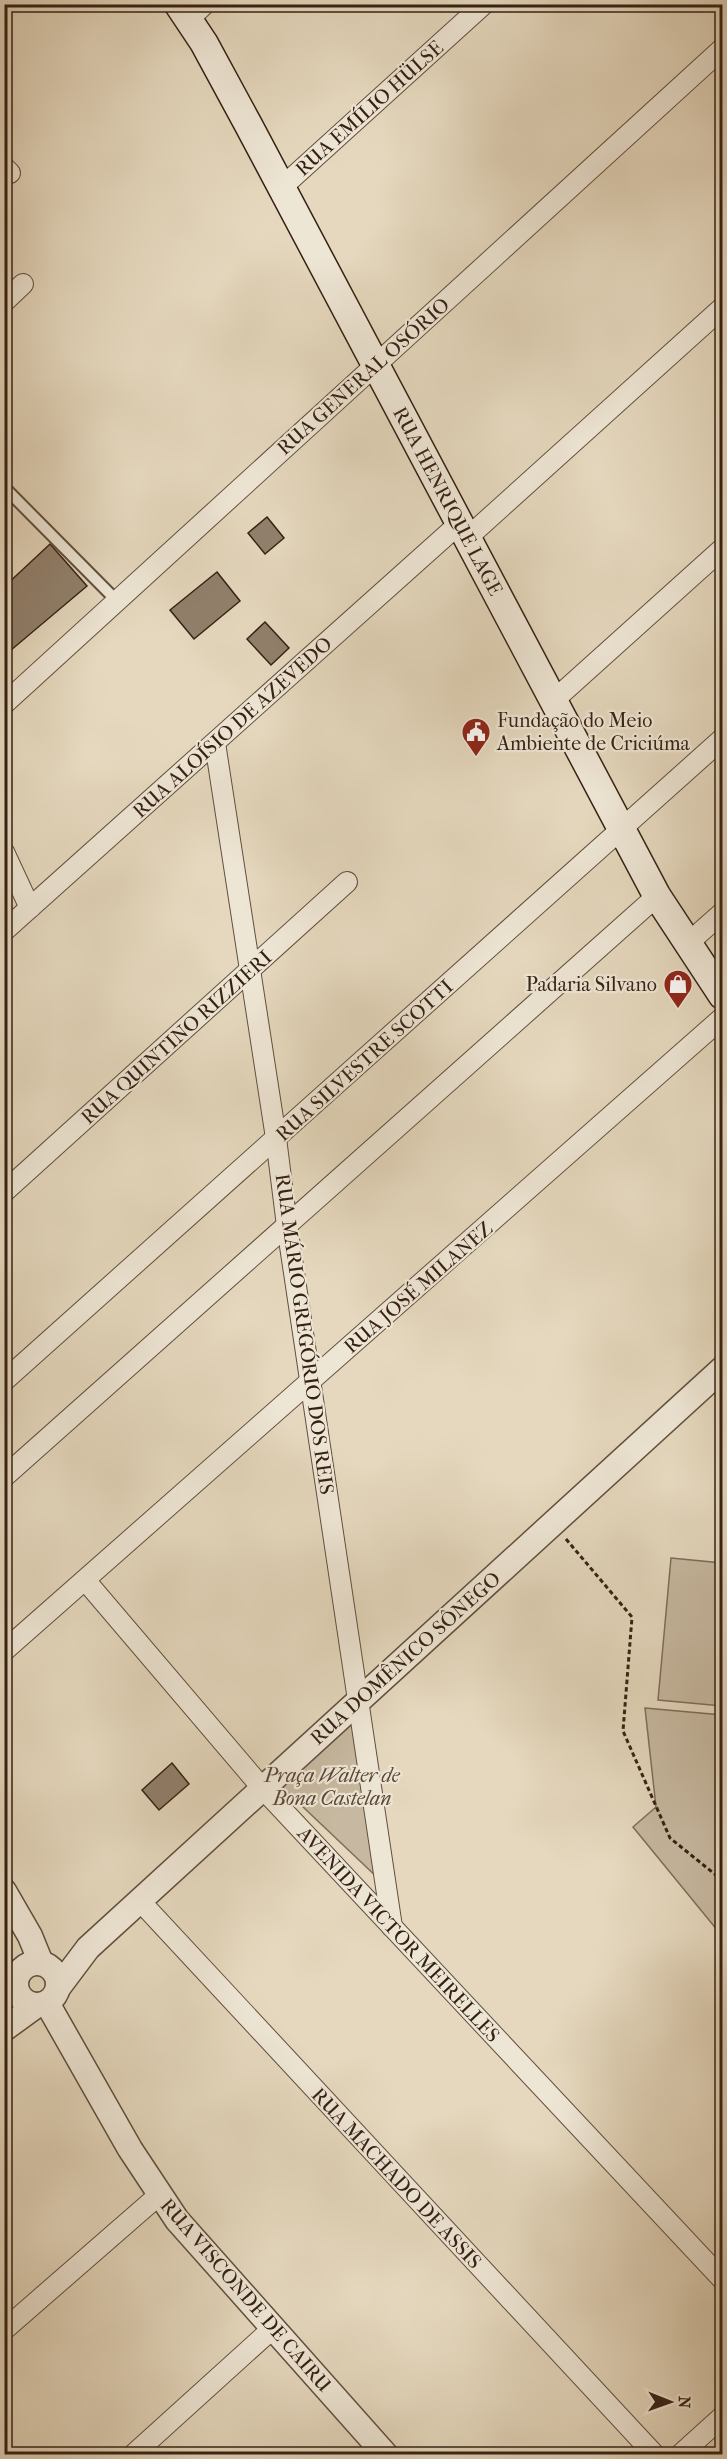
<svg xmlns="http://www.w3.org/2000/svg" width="727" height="2459" font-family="'IM FELL French Canon',serif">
	<rect width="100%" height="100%" fill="#e5d8be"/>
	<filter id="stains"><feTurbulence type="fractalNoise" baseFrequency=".00333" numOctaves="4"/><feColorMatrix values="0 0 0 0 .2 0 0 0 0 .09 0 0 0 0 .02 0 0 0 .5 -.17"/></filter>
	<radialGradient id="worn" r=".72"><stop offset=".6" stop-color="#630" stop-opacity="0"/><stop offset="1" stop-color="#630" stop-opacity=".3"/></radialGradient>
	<g fill="#c7b9a1" stroke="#7e6d5a" stroke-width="1.5">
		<polygon points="671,1558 722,1563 722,1706 658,1700"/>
		<polygon points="645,1708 722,1715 722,1936 633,1827 656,1807"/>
		<polygon points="356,1720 381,1881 281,1786"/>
		<polygon points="5,1926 11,1949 5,1974"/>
	</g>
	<g fill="#91806c" stroke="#352114" stroke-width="1.5">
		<polygon points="267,517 284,538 265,554 248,533"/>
		<polygon points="50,544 87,586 4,656 4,587"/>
		<polygon points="217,572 240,601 194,639 170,610"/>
		<polygon points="265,622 289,648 271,665 247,639"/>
		<polygon points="172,1763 189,1784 159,1810 142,1790"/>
	</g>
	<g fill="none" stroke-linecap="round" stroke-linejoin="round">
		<g stroke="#614f3e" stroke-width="14">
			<polyline id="service" points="4,487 117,601"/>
		</g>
		<g stroke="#614f3e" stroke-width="22">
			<g id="minor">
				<polyline points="189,19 205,4"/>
				<polyline points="4,167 10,173"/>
				<polyline points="281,188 484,4"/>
				<polyline points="4,302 23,284"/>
				<polyline points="467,538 722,308"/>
				<polyline points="553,701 722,549"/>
				<polyline points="4,704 722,49"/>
				<polyline points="215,743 276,1138 287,1226 392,1927"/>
				<polyline points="4,852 30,908"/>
				<polyline points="4,931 460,523"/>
				<polyline points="687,944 722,913"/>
				<polyline points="4,1192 347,882"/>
				<polyline points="4,1381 722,739"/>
				<polyline points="4,1477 657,896"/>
				<polyline points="85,1580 263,1789 722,2279"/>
				<polyline points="4,1651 722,1018"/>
				<polyline points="140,1901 654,2454"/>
				<polyline points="4,2330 159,2195"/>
				<polyline points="134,2454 272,2329"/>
				<polyline points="681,2454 722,2417"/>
			</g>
		</g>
		<g stroke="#614f3e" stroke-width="27">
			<g id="tertiary">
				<polyline points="4,1891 30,1936 41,1963"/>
				<circle cx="37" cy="1984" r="21"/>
				<polyline points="58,1988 88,1948 722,1369"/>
				<polyline points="47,2003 130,2149 177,2220 385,2454"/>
				<polyline points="4,2029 37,2005"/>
			</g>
		</g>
		<g stroke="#352114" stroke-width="30">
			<polyline id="secondary" points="178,4 204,43 249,126 657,896 722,995"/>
		</g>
		<polyline stroke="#352114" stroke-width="3" stroke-dasharray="4.5 3" stroke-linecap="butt" points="566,1539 632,1617 623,1731 670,1838 722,1880"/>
		<use href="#service" stroke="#eee6d5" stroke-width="10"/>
		<use href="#minor" stroke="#eee6d5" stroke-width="20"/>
		<use href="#tertiary" stroke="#eee6d5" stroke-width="24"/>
		<use href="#secondary" stroke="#eee6d5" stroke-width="27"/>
	</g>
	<defs>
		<g id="civic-pin" transform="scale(1.5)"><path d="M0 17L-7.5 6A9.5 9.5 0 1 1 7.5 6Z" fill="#8f2418" stroke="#eee6d5"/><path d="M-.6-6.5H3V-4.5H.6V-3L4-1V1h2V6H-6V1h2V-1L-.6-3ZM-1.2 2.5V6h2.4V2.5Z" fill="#fff"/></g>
		<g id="shop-pin" transform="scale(1.5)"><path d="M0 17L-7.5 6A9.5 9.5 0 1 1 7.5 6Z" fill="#8f2418" stroke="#eee6d5"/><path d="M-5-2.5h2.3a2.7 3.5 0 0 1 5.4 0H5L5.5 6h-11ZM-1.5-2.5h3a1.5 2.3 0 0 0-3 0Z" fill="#fff"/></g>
	</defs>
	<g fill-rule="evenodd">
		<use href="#civic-pin" x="476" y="732"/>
		<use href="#shop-pin" x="678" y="984"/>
	</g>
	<g text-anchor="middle" stroke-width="4.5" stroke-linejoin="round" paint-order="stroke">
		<g font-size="20" fill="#352114" stroke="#eee6d5">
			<text transform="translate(369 108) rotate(-42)" y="7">RUA EMÍLIO HÜLSE</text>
			<text transform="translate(363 376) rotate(-42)" y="7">RUA GENERAL OSÓRIO</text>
			<text transform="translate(448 501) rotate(62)" y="7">RUA HENRIQUE LAGE</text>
			<text transform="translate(232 727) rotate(-42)" y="7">RUA ALOÍSIO DE AZEVEDO</text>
			<text transform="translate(176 1037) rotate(-42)" y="7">RUA QUINTINO RIZZIERI</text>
			<text transform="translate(364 1060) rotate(-42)" y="7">RUA SILVESTRE SCOTTI</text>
			<text transform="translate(418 1287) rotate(-41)" y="7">RUA JOSÉ MILANEZ</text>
			<text transform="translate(305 1334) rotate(82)" y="7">RUA MÁRIO GREGÓRIO DOS REIS</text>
			<text transform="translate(405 1658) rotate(-42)" y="7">RUA DOMÊNICO SÔNEGO</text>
			<text transform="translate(399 1934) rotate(47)" y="7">AVENIDA VICTOR MEIRELLES</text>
			<text transform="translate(397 2178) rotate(47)" y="7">RUA MACHADO DE ASSIS</text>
			<text transform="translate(246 2295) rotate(49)" y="7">RUA VISCONDE DE CAIRU</text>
		</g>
		<g font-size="20" fill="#352114" stroke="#eee6d5" text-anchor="start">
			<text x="497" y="727">Fundação do Meio<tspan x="497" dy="23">Ambiente de Criciúma</tspan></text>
			<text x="657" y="991" text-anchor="end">Padaria Silvano</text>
		</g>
		<g font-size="20" font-style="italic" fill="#5a4737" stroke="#eee6d5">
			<text x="332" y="1782">Praça Walter de<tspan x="332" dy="23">Bona Castelan</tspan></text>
		</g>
	</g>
	<rect width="727" height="2459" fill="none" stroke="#e5d8be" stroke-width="24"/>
	<rect x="6" y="6" width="715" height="2447" fill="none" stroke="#352114" stroke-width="3"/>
	<rect x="12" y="12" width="703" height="2435" fill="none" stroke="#352114" stroke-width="1.5"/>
	<g transform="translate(670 2402) rotate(91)" stroke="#eee6d5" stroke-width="4.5" paint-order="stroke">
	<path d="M0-4.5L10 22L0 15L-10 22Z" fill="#352114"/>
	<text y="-9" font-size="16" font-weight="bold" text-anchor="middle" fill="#352114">N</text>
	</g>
	<rect width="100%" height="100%" filter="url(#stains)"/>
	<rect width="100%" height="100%" fill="url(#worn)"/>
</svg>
